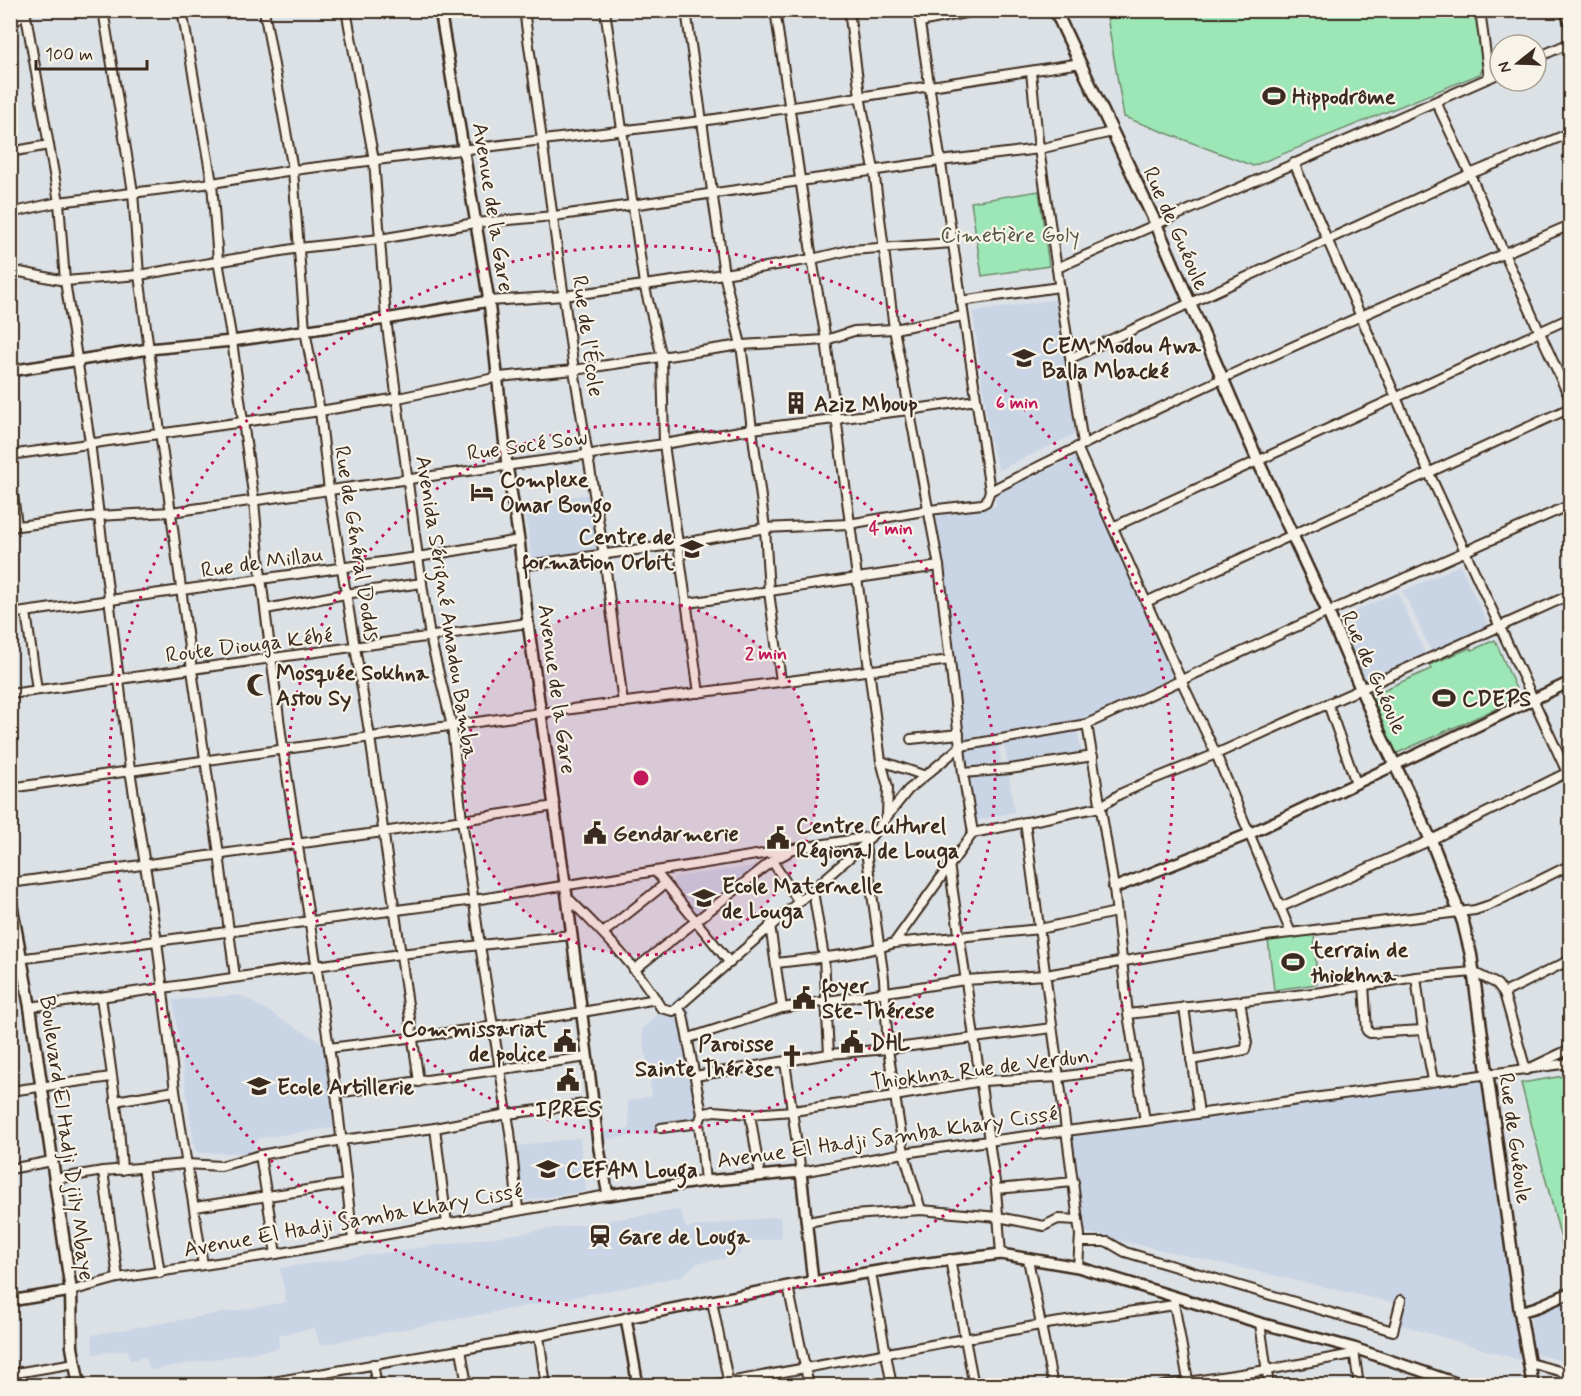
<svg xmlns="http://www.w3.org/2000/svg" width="1581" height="1396" font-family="Mynerve,sans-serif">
	<rect width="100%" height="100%" fill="#dce1e6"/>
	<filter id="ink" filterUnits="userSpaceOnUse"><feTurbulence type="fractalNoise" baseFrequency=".0167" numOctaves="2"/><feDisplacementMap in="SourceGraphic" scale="12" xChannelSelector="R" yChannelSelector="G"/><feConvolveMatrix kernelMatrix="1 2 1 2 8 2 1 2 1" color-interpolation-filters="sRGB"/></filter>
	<g filter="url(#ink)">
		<g fill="#c9d4e5">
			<polygon points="1059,299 1076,405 1071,407 1075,434 999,470 990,441 973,312"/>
			<polygon points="1080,455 1176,675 1080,723 963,739 932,517 996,506 995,494"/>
			<polygon points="590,494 598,550 532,560 524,503"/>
			<polygon points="1460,565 1489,626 1432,653 1403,591"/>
			<polygon points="1397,592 1426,655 1366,682 1338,619"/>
			<polygon points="1077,730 1082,754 1008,764 1003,738"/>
			<polygon points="998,745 1002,767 968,772 962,751"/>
			<polygon points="1009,774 1014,812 971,822 958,776"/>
			<polygon points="755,866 758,870 703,914 697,913 673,882 675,877"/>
			<polygon points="687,988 706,1126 603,1140 602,1132 629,1129 628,1101 652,1096 642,1029"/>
			<polygon points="240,995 326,1045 339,1127 259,1138 251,1153 199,1153 195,1150 173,1000"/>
			<polygon points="1485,1072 1523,1361 1398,1324 1395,1303 1083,1232 1068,1126 1364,1091"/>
			<polygon points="580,1138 586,1191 517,1202 509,1147"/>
			<polygon points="680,1210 686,1228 780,1216 782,1238 747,1242 738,1256 697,1263 680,1277 320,1345 315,1328 278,1335 279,1348 150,1370 146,1357 130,1360 128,1350 93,1354 92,1335 286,1302 280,1268"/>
			<polygon points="1570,1297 1570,1363 1534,1353 1530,1311"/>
		</g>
		<g fill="#9de6b5" stroke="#6c886a" stroke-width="1.5">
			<polygon points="1106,11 1478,11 1486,62 1480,74 1253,166 1124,117"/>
			<polygon points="1039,191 1049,266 982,276 971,202"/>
			<polygon points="1495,640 1520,698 1393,755 1367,697 1431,669 1429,665 1470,648 1472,650"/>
			<polygon points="1314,933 1317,984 1274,990 1268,940"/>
			<polygon points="1570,1075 1570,1274 1521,1083"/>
		</g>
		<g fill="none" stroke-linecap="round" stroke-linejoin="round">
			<g stroke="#3b2a1e" stroke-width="12">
				<g id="minor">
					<polyline points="25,10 59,202 65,281 90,442 130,770 157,941 175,1091 203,1265"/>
					<polyline points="103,10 133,192 139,275 192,670 219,854 235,977"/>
					<polyline points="182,10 212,183 218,261 232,341 254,501 261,578 283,749 336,1093 353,1240"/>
					<polyline points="264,10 293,170 305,330 320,411 329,491 370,737 419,1082"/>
					<polyline points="346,10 374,160 386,319 418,557 430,637 452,726 462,820 480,945 510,1132 518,1209"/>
					<polyline points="524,10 574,370 604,555 623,703"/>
					<polyline points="605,10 644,284 662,357 664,444 699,693"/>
					<polyline points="686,10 724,274 741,345 765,528 769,592 781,681"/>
					<polyline points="775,10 812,259 826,340 881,761 888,787 887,816"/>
					<polyline points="849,10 860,96 874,170 894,329 939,566 963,773 973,833"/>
					<polyline points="1480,10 1489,78"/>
					<polyline points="920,22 980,10"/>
					<polyline points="10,27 25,11"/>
					<polyline points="1536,58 1570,43"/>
					<polyline points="1031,72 1039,149 1083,444"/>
					<polyline points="1436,102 1470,174 1504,253 1570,399"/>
					<polyline points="10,152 49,145"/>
					<polyline points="1294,163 1429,473 1570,779"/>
					<polyline points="10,213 59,202 212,183 293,170 702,121 1081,63"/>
					<polyline points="1057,268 1500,73"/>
					<polyline points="10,270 65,281 139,275 299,248 380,239 475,223 554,216 940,161 1039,149 1112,132"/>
					<polyline points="489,301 564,296 724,274 812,259 850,250 953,243"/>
					<polyline points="961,301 1059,287"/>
					<polyline points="1071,358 1470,174 1570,133"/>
					<polyline points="1077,447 1181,680 1216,754 1291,933"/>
					<polyline points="10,455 320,411 398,398 499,377 574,370 741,345 826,340 854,331 894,329 963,316"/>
					<polyline points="10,469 17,526"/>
					<path d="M990,491C1180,394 1375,309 1570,225"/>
					<polyline points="10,527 98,516 171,512 664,444 752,429 909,410 976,400"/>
					<polyline points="1113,527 1570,318"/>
					<polyline points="521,566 678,544 765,528 849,524 929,510 982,504 986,502 990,491 918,10"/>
					<polyline points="1146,602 1570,408"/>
					<polyline points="688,603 939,566"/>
					<polyline points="266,609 345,594 422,583"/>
					<polyline points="26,612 37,690"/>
					<polyline points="10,614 418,557 519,540"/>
					<polyline points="10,694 528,623"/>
					<polyline points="1328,704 1356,783"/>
					<polyline points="1087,724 1114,888 1128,1014 1145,1121"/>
					<polyline points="911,739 959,734"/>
					<polyline points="881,761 923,775"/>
					<polyline points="963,773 1010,769 1093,756"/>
					<polyline points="10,788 541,713 950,660"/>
					<polyline points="1025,822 1080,1235 1078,1267"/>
					<polyline points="865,844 884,979 888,1049 895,1096 904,1153 921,1210"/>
					<polyline points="772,861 799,902"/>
					<polyline points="949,864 996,1189 1001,1254"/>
					<polyline points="655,871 730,963"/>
					<polyline points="10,883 383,832 555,806"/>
					<polyline points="813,891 824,957 829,1054"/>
					<path d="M567,897C601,931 637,966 661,1008L673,1011L678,1007L683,1015L702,1114L699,1123L705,1181"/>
					<polyline points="1281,907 1431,840 1570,771"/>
					<polyline points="770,925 782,1008"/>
					<polyline points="603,933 665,884"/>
					<polyline points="894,943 973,833 1100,807 1120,794 1149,781 1216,754 1570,595"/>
					<polyline points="10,960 474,900 869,837"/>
					<path d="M776,963C815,958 856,956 894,943L1040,929L1116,912"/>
					<polyline points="634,970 772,861 787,853"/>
					<polyline points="1416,977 1423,1030 1433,1080"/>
					<polyline points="1364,985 1367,1031 1370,1033 1423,1030"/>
					<polyline points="1504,993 1570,960"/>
					<polyline points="101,997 119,1126 122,1170"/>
					<polyline points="30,1007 400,954 571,935"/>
					<polyline points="678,1007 865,844 908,790 961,746 1087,724 1328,612 1570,505"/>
					<polyline points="1184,1007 1199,1113"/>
					<polyline points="1128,1014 1322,992 1416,977 1473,972 1497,984 1504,993 1526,1070 1570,1049"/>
					<polyline points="689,1038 782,1008 965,980 1046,975 1266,936 1475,910 1490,905 1570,865"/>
					<path d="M329,1048C438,1035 548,1019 656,999"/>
					<polyline points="1191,1060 1245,1050 1247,1043 1240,1001"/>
					<polyline points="785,1062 801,1172 904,1153 988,1141 1145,1121 1570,1063"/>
					<polyline points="695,1076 829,1054 888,1049 1052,1028"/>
					<polyline points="10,1091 111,1077"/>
					<polyline points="336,1093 587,1057"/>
					<polyline points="115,1101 175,1091"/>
					<polyline points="702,1114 714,1111 750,1114"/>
					<polyline points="435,1128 447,1224"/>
					<polyline points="661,1128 699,1123"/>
					<polyline points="260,1155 276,1254"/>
					<polyline points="143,1168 160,1273"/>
					<polyline points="10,1169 52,1161"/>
					<polyline points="103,1171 118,1278"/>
					<polyline points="760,1175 750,1114 793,1111 895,1096 982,1081 1060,1077 1135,1066"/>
					<polyline points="55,1179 103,1171 186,1164 221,1166 260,1155 342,1140 435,1128 507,1114 593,1103"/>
					<polyline points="996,1189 1074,1182"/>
					<polyline points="195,1207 347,1184"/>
					<polyline points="808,1222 840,1216 921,1210 998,1217 1044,1226 1058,1219 1078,1220"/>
					<polyline points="1080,1242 1108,1242 1125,1252 1393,1331 1401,1300"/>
					<polyline points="950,1259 974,1386"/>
					<polyline points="1028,1259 1053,1386"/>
					<polyline points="871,1273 892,1386"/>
					<polyline points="788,1286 809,1386"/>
					<polyline points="71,1291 118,1278 276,1254 608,1195"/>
					<polyline points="712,1301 729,1385"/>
					<polyline points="1174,1303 1189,1386"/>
					<polyline points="1260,1323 1269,1386"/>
					<polyline points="539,1336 546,1386"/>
					<polyline points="461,1349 467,1386"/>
					<polyline points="1354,1350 1359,1386"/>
					<polyline points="1530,1363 1570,1374"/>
					<polyline points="373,1364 377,1386"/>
					<polyline points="10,1374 75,1363"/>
					<polyline points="250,1386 539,1336 626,1318"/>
					<polyline points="707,1386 1040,1325 1174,1305"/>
					<polyline points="1162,1386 1267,1370 1353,1354"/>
				</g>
			</g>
			<g stroke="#3b2a1e" stroke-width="14">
				<g id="tertiary">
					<polyline points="440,10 489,301 507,465 519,540 528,623 567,897 599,1149 608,1195 705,1181 801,1172 813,1282"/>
					<polyline points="1565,10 1570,22"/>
					<polyline points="10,371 149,349 232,341 386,319 489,301"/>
					<polyline points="1114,888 1249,834 1570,682"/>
					<polyline points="10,1301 71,1291"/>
					<polyline points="1520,1312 1537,1307 1570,1293"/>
					<polyline points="638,1386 626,1318 788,1286 920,1264 1001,1254 1078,1267 1260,1323 1354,1348 1465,1386"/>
				</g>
			</g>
			<g stroke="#3b2a1e" stroke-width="15">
				<g id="secondary">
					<polyline points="1055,10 1156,224 1258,461 1328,612 1382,738 1431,840 1463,922 1471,955 1520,1312 1533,1386"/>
					<polyline points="10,898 30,1007 71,1291 72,1347 79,1386"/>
				</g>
			</g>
			<use href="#minor" stroke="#f7f3e8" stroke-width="8"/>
			<use href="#tertiary" stroke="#f7f3e8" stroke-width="9"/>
			<use href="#secondary" stroke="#f7f3e8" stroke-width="10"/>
		</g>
	</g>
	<circle cx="641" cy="778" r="177" fill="#c2185b" fill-opacity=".12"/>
	<g fill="none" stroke="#c2185b" stroke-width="3" stroke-dasharray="3 6">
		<circle cx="641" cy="778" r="177"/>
		<circle cx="641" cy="778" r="354"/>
		<circle cx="641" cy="778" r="532"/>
	</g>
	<defs>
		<g id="stadium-bare" transform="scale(1.8)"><path d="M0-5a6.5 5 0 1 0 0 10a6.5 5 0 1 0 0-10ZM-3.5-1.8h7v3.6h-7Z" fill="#3b2a1e" stroke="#f7f3e8" stroke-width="2.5" paint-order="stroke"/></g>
		<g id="school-bare" transform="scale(1.8)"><path d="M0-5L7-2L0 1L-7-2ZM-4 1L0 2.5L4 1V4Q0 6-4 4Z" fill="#3b2a1e" stroke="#f7f3e8" stroke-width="2.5" paint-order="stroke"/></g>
		<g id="building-bare" transform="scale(1.8)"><path d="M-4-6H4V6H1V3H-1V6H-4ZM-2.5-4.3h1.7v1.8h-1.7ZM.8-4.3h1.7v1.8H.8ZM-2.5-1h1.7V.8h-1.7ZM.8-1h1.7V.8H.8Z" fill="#3b2a1e" stroke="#f7f3e8" stroke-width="2.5" paint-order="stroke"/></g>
		<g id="hotel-bare" transform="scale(1.8)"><path d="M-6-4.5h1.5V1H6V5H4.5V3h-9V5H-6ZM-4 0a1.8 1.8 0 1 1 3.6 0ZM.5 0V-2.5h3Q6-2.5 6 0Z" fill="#3b2a1e" stroke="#f7f3e8" stroke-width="2.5" paint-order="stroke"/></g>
		<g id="university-bare" transform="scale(1.8)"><path d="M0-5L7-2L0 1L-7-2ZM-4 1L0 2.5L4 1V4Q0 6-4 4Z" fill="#3b2a1e" stroke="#f7f3e8" stroke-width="2.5" paint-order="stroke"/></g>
		<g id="mosque-bare" transform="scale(1.8)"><path d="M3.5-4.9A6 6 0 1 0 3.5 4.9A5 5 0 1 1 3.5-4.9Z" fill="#3b2a1e" stroke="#f7f3e8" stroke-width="2.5" paint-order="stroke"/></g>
		<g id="civic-bare" transform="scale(1.8)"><path d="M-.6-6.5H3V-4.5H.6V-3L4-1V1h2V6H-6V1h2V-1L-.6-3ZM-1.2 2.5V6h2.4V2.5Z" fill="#3b2a1e" stroke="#f7f3e8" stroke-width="2.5" paint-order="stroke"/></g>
		<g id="church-bare" transform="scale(1.8)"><path d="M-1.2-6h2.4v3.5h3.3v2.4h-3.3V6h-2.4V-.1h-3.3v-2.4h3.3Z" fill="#3b2a1e" stroke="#f7f3e8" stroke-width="2.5" paint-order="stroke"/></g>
		<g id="station-bare" transform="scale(1.8)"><path d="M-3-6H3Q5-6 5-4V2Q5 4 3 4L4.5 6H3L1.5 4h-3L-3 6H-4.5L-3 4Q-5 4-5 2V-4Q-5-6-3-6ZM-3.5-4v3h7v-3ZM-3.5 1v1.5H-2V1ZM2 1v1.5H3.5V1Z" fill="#3b2a1e" stroke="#f7f3e8" stroke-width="2.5" paint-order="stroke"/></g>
	</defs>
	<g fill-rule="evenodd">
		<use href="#stadium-bare" x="1274" y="96"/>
		<use href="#school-bare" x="1024" y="358"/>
		<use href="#building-bare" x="796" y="403"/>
		<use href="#hotel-bare" x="482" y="492"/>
		<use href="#university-bare" x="692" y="549"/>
		<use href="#mosque-bare" x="258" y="685"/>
		<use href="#stadium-bare" x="1444" y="698"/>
		<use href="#civic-bare" x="595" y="833"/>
		<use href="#civic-bare" x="778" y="838"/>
		<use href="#school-bare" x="704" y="898"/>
		<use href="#stadium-bare" x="1293" y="962"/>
		<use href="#civic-bare" x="804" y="998"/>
		<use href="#civic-bare" x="565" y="1041"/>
		<use href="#civic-bare" x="852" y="1042"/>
		<use href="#church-bare" x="792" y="1056"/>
		<use href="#civic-bare" x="568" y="1080"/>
		<use href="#school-bare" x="259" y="1086"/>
		<use href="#university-bare" x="548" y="1169"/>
		<use href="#station-bare" x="600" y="1236"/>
	</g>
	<g text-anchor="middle" stroke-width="4.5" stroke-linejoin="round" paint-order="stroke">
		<g font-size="22" font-weight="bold" fill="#3b2a1e" stroke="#f7f3e8" text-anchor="start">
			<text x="1292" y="104">Hippodrôme</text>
			<text x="1042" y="353">CEM Modou Awa<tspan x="1042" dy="25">Balla Mbacké</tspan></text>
			<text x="814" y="411">Aziz Mboup</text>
			<text x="500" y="487">Complexe<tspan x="500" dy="25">Omar Bongo</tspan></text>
			<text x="674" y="544" text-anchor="end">Centre de<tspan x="674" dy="25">formation Orbit</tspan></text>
			<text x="276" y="680">Mosquée Sokhna<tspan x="276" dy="25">Astou Sy</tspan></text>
			<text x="1462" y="706">CDEPS</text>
			<text x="796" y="833">Centre Culturel<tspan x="796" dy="25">Régional de Louga</tspan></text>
			<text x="613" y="841">Gendarmerie</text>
			<text x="722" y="893">Ecole Maternelle<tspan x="722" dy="25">de Louga</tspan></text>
			<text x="1311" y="957">terrain de<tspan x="1311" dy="25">thiokhna</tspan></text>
			<text x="822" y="993">foyer<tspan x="822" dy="25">Ste-Thérese</tspan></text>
			<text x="547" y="1036" text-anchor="end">Commissariat<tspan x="547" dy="25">de police</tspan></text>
			<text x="870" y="1050">DHL</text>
			<text x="774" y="1051" text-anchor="end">Paroisse<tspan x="774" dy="25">Sainte Thérèse</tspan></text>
			<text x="277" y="1094">Ecole Artillerie</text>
			<text x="568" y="1117" text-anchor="middle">IPRES</text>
			<text x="566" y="1177">CEFAM Louga</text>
			<text x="618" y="1244">Gare de Louga</text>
		</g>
		<g font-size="22" fill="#3b2a1e" stroke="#f7f3e8">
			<text transform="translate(494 207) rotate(81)" y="8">Avenue de la Gare</text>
			<text transform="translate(1177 228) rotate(66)" y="8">Rue de Guéoule</text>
			<text transform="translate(589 336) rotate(82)" y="8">Rue de l'École</text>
			<text transform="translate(527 444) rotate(-8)" y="8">Rue Socé Sow</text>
			<text transform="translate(358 543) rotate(81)" y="8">Rue de Général Dodds</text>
			<text transform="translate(262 561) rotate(-8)" y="8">Rue de Millau</text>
			<text transform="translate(448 607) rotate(81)" y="8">Avenida Sérigné Amadou Bamba</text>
			<text transform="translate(249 644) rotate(-7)" y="8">Route Diouga Kébé</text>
			<text transform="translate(1375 672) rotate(66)" y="8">Rue de Guéoule</text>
			<text transform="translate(558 689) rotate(82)" y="8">Avenue de la Gare</text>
			<text transform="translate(980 1068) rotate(-7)" y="8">Thiokhna Rue de Verdun</text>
			<text transform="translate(887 1136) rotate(-8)" y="8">Avenue El Hadji Samba Khary Cissé</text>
			<text transform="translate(68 1138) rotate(82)" y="8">Boulevard El Hadji Djily Mbaye</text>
			<text transform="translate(1516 1138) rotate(82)" y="8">Rue de Guéoule</text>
			<text transform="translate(353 1219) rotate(-10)" y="8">Avenue El Hadji Samba Khary Cissé</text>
		</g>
		<g font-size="22" fill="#545944" stroke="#f7f3e8">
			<text x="1010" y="242">Cimetière Goly</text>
		</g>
	</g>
	<circle cx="641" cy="778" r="9" fill="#c2185b" stroke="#f7f3e8" stroke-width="3"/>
	<g font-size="18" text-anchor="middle" font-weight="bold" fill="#c2185b" stroke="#f7f3e8" stroke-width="4.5" stroke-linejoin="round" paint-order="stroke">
		<text x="1017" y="408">6 min</text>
		<text x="891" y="534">4 min</text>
		<text x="766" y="659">2 min</text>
	</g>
	<rect width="1581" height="1396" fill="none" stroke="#f7f3e8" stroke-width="36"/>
	<rect x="18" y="18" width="1545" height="1360" fill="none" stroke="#3b2a1e" stroke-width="2" filter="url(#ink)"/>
	<g transform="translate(1518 63) rotate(252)"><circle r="28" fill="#f7f3e8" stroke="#aca397" stroke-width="1.5"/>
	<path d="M0-4.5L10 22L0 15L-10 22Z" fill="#3b2a1e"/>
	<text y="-9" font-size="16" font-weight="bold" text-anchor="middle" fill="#3b2a1e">N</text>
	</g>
	<path d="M36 60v9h111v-9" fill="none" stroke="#3b2a1e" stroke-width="3"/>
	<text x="45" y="60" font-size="18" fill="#3b2a1e" stroke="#f7f3e8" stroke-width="4.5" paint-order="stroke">100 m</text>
</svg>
